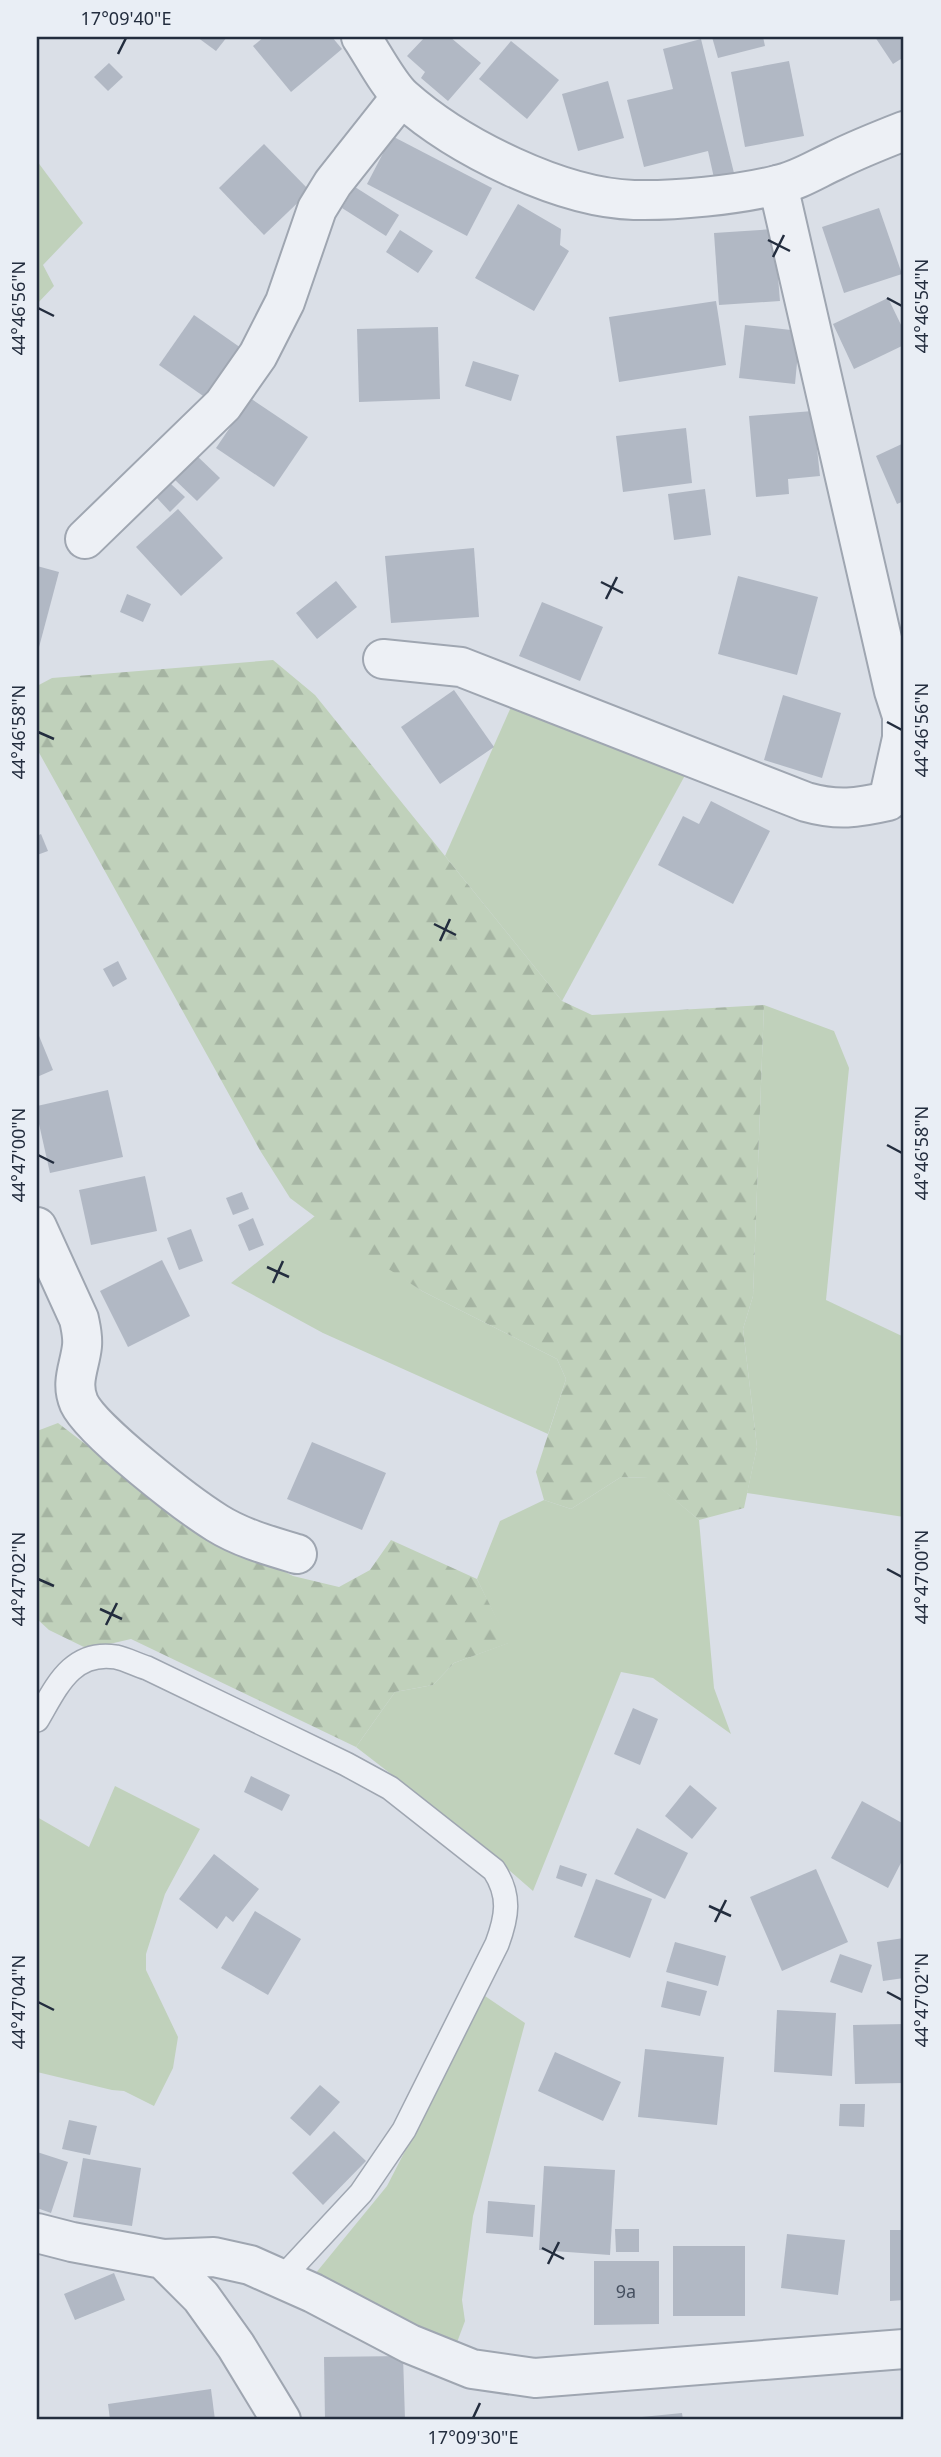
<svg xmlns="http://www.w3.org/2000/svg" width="941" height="2457" font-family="'Noto Sans',sans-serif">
	<defs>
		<pattern id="forest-firs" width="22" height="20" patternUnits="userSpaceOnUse" patternTransform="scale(1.75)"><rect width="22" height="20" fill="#c0d1bb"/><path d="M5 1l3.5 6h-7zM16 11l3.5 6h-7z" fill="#a5b4a2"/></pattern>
	</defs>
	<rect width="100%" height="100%" fill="#dadfe7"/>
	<g fill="#c0d1bb">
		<polygon points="37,161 83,223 43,265 54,286 37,304"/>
		<polygon points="515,698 689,768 562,1001 445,856"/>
		<polygon points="764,1005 834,1031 849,1068 826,1300 904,1337 904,1517 747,1493 757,1447 743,1329 753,1296"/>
		<polygon points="315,1216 422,1291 557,1359 566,1379 548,1434 323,1333 231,1283"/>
		<polygon points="621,1477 649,1478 699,1520 714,1688 731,1734 653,1678 621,1672 533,1891 461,1828 356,1747 395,1692 433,1685 454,1663 508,1643 477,1579 500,1521 544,1500 571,1509"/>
		<polygon points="115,1786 200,1829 165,1894 146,1954 146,1970 178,2037 173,2068 154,2106 124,2091 112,2090 37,2072 37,1817 89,1847"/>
		<polygon points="485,1996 525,2023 473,2216 462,2300 465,2321 456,2345 408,2327 315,2274 387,2186"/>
	</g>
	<g fill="url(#forest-firs)">
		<polygon points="273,660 315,695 562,1001 592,1015 764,1005 753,1296 743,1329 757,1447 744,1508 699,1520 648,1478 621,1477 571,1509 544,1500 536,1472 566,1379 557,1359 422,1291 358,1249 290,1198 261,1152 37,749 37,686 52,678"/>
		<polygon points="58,1423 179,1516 293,1576 339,1587 370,1570 391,1540 477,1579 509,1643 454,1663 433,1685 395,1692 356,1747 131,1639 88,1649 49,1630 37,1619 37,1431"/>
	</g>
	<g fill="#b1b8c4">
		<polygon points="197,37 227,37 216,51"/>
		<polygon points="264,37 332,37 342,49 291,92 253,46"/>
		<polygon points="425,37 450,37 481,63 448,101 421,78 425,72 407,56"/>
		<polygon points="712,37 763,37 765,46 718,58"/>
		<polygon points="875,37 904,37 904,57 893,64"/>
		<polygon points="701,39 734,173 714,178 708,151 644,167 627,100 673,89 663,49"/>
		<polygon points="511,41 559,80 527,119 479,79"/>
		<polygon points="789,61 804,136 745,147 731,72"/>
		<polygon points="109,63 123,77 108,91 94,77"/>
		<polygon points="608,81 624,138 578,151 562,94"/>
		<polygon points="392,136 492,188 467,236 367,184"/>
		<polygon points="264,144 310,191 264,235 219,188"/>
		<polygon points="355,187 399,215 386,236 342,208"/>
		<polygon points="518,204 561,229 560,245 569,251 534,311 475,278"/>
		<polygon points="879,208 902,274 844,293 822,227"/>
		<polygon points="774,229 780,301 719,305 714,233"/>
		<polygon points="400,230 433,251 418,273 386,252"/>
		<polygon points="888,298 904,331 904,345 854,369 833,324"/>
		<polygon points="716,301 726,365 619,382 609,317"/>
		<polygon points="194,315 241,348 206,398 159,365"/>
		<polygon points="745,325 800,331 795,384 739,378"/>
		<polygon points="438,327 440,399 359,402 357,329"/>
		<polygon points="473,361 519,375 511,401 465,386"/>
		<polygon points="250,398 308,437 274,487 216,448"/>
		<polygon points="813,411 820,476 788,479 789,494 756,497 749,416"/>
		<polygon points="686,428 692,483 623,492 616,436"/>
		<polygon points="904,443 904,501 897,504 876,456"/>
		<polygon points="196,455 220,478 197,501 173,478"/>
		<polygon points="171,484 185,497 170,512 157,498"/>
		<polygon points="705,489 711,535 674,540 668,494"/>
		<polygon points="178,509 223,558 181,596 136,547"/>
		<polygon points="474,548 479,617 391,623 385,556"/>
		<polygon points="37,566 59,572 38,651 37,650"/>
		<polygon points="738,576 818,597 797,675 718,654"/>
		<polygon points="336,581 357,607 317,639 296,613"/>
		<polygon points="127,594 151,604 143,622 120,612"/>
		<polygon points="542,602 603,627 580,681 519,656"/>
		<polygon points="454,690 494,747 440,784 401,727"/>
		<polygon points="783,695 841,713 822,778 764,760"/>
		<polygon points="711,801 770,831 733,904 658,865 683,816 699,824"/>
		<polygon points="41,834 48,851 37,855 37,836"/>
		<polygon points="118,961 127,979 113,987 103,969"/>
		<polygon points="37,1031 53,1070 37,1077"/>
		<polygon points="108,1090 123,1157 50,1173 37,1115 37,1106"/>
		<polygon points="145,1176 157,1231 91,1245 79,1190"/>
		<polygon points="242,1192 249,1209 233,1215 226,1198"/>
		<polygon points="253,1218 264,1245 249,1251 238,1225"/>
		<polygon points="191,1229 203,1261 179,1270 167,1238"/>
		<polygon points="162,1260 190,1316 128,1347 100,1291"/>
		<polygon points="312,1442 386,1473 362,1530 287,1499"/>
		<polygon points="633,1708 658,1719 640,1765 614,1754"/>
		<polygon points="251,1776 290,1795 282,1811 244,1792"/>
		<polygon points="690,1785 717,1808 692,1839 665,1816"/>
		<polygon points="862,1801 904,1824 904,1857 888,1888 831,1858"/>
		<polygon points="637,1828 688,1853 665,1899 614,1874"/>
		<polygon points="214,1854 259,1889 233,1922 226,1916 217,1929 179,1899"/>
		<polygon points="560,1865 587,1874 582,1887 556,1878"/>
		<polygon points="816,1869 848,1942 782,1971 750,1897"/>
		<polygon points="596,1879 652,1899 630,1958 574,1937"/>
		<polygon points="255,1911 301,1939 268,1995 221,1968"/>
		<polygon points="904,1938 904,1978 883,1981 877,1942"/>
		<polygon points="675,1942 726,1956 718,1986 666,1972"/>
		<polygon points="840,1954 872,1965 862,1993 830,1982"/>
		<polygon points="667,1981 707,1991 700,2016 661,2007"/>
		<polygon points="777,2010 836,2013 832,2076 774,2072"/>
		<polygon points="904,2024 904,2083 855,2084 853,2025"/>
		<polygon points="645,2049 724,2057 717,2125 638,2117"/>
		<polygon points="555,2052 621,2082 603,2121 538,2091"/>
		<polygon points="320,2085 340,2102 310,2136 290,2118"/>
		<polygon points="840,2104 865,2104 864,2127 839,2126"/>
		<polygon points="69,2120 97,2126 90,2155 62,2149"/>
		<polygon points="334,2131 366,2161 323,2205 292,2173"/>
		<polygon points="37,2152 68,2162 51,2213 37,2208"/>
		<polygon points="83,2158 141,2168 132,2226 73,2217"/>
		<polygon points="544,2166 615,2170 610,2255 539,2250"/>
		<polygon points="488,2201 535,2205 533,2237 486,2233"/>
		<polygon points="615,2229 639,2229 639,2252 616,2252"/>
		<polygon points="890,2230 904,2230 904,2300 890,2301"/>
		<polygon points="787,2234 845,2240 838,2295 781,2288"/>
		<rect x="673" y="2246" width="72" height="70"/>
		<polygon points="594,2261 659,2261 659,2324 594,2325"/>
		<polygon points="114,2273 125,2300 75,2320 64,2294"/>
		<polygon points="403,2356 405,2420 325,2420 324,2357"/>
		<polygon points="211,2389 215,2420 110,2420 108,2404"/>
		<polygon points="682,2413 683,2420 633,2420 632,2418"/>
	</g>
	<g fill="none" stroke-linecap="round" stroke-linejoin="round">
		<g stroke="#9fa6b1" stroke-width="26">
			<path id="lane" d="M37,1720C56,1688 71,1650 116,1657C126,1659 137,1665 147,1668L346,1764L390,1788L494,1870C511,1896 507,1917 497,1944L404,2130L361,2193L282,2278"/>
		</g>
		<g stroke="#9fa6b1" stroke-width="42">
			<g id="street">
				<path d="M361,37C372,53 389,86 403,98C458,147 561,198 634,200C675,201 737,195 777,185C798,181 816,169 836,160C858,149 881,140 904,131"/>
				<polyline points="85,539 223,405 258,355 285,302 317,209 333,183 401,97"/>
				<path d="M383,659L461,667L806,802C838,811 857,808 888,801L902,738V716L894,691L778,185"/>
				<path d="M37,1227L79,1319C81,1329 83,1336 82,1346C80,1366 70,1382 79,1403C92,1431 188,1505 217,1523C241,1538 270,1546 297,1554"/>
				<polyline points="37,2233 72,2242 163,2259 201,2297 236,2346 281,2420"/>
				<polyline points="163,2259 214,2257 250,2265 313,2293 410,2344 472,2369 535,2378 904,2349"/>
			</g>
		</g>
		<use href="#lane" stroke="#edf0f5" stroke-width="23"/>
		<use href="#street" stroke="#edf0f5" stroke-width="38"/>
	</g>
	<path fill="none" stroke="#232d3e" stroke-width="2.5" d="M118,54L126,38M768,240L790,251M773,257L784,235M887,298L902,306M38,308L54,316M601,582L623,593M606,599L617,577M887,722L902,730M38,732L54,739M434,924L456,935M440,941L450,919M887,1145L902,1153M38,1155L54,1163M267,1267L289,1277M273,1283L283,1261M887,1569L902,1577M38,1579L54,1586M100,1609L122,1619M106,1625L117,1603M709,1906L731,1916M715,1922L726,1900M887,1992L902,2000M38,2002L54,2010M542,2248L564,2259M548,2264L559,2242M473,2418L480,2403"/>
	<g text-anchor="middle" stroke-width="5" stroke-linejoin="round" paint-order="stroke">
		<g font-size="18" fill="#465060">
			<text x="626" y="2298">9a</text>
		</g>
	</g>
	<rect width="941" height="2457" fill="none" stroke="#e9eef5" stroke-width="77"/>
	<rect x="38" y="38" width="864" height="2380" fill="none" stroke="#232d3e" stroke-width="2.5"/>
	<g font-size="18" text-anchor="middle" fill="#232d3e">
		<text x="126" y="25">17°09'40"E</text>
		<text transform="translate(922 306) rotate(-90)" y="6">44°46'54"N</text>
		<text transform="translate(19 308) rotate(-90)" y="6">44°46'56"N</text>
		<text transform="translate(922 730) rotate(-90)" y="6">44°46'56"N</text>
		<text transform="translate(19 732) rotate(-90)" y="6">44°46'58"N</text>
		<text transform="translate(922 1153) rotate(-90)" y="6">44°46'58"N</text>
		<text transform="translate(19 1155) rotate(-90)" y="6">44°47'00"N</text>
		<text transform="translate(922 1577) rotate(-90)" y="6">44°47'00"N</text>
		<text transform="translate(19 1579) rotate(-90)" y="6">44°47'02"N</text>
		<text transform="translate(922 2000) rotate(-90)" y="6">44°47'02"N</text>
		<text transform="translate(19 2002) rotate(-90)" y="6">44°47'04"N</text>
		<text x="473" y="2444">17°09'30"E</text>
	</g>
</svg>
